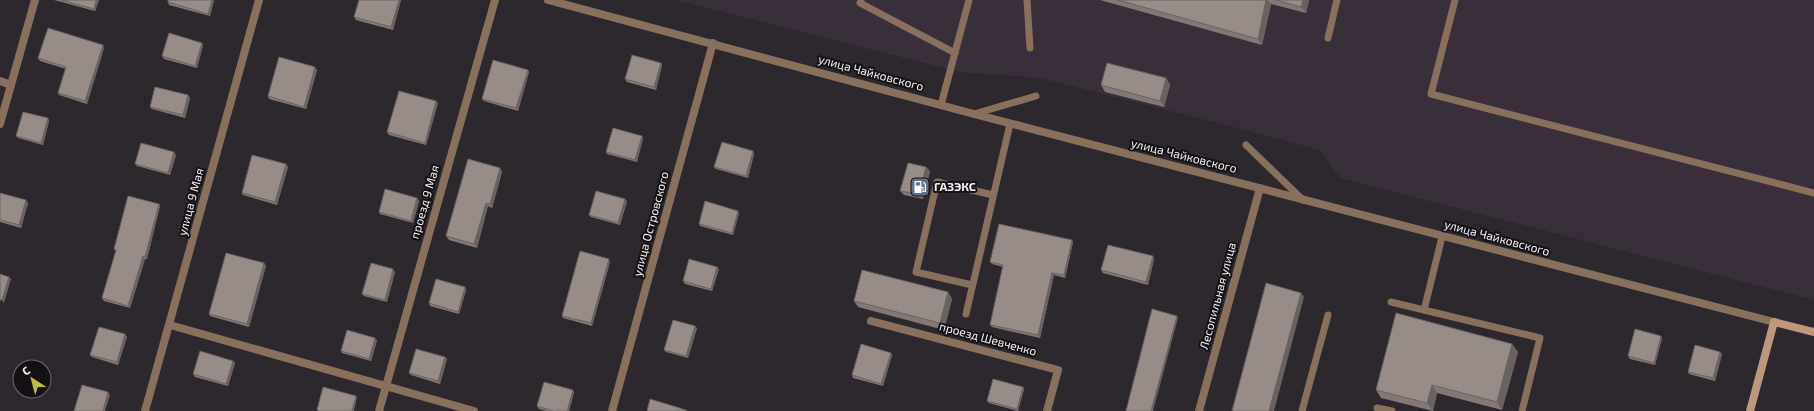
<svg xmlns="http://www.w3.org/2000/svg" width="1814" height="411" font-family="'Exo 2',sans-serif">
	<rect width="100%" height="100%" fill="#2d272e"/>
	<polygon fill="#392f3b" points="677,0 1814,0 1814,300 1340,178 1320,150 1249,131 1040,78 960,72"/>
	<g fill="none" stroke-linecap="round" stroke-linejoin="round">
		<g stroke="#88705d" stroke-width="7">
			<polyline points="861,0 860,3 955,53"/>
			<polyline points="1027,0 1030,48"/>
			<polyline points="1455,0 1431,94 1814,193"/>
			<polyline points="1328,38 1337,0"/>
			<polyline points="941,105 969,0"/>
			<polyline points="974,114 1036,96"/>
			<polyline points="1246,145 1303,200"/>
			<polyline points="972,285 916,272 937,182 993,195"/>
			<polyline points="1391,302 1540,338 1522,411"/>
			<polyline points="1424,310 1442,237"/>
			<polyline points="966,314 1010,124"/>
			<polyline points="1377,408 1392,411"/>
			<polyline points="1302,411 1328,315"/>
		</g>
		<g stroke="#88705d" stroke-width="8">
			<polyline points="548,0 974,114 1774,322"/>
			<polyline points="0,81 11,85"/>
			<polyline points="0,124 35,0"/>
			<polyline points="871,321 1058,370 1047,411"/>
			<polyline points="170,325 474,411"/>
			<polyline points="145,411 259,0"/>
			<polyline points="379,411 495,0"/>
			<polyline points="612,411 713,43"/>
			<polyline points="1199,411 1260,188"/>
		</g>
		<polyline stroke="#be9879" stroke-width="8" points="1750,411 1774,322 1814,332"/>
	</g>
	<g fill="#837876">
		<polygon points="54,0 99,0 95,11"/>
		<polygon points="168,0 214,0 210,16 169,5 168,2"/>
		<polygon points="401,0 393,30 356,20 354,17"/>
		<polygon points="1100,0 1309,0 1306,13 1271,4 1262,45"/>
		<polygon points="202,43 203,45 197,68 164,59 162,56"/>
		<polygon points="104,48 87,104 59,95 58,93 66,69 40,61 38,58"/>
		<polygon points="661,63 662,65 656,90 627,82 625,79"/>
		<polygon points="317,70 306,109 269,99 268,96"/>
		<polygon points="528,70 529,72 518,111 484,101 482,99"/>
		<polygon points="1166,78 1170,85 1164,107 1105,92 1101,85"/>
		<polygon points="188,95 190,98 185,118 152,109 150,107"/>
		<polygon points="438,103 426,145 389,135 387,132"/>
		<polygon points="48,118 49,121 43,145 18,138 16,136"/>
		<polygon points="642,136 643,138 637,162 607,154 606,152"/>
		<polygon points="753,151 754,154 748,178 716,169 714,167"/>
		<polygon points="176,155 170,175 137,166 135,164"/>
		<polygon points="286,164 288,167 277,205 243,195 242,193"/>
		<polygon points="500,168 502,172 492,208 488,206 477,248 449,240 446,236"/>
		<polygon points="930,171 923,199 904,195 900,191"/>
		<polygon points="0,193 28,203 21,228 0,222"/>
		<polygon points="417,198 419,201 413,223 380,214 379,212"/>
		<polygon points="627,201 620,225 591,217 589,215"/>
		<polygon points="159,204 160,206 147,259 145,259 130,308 104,301 102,298 116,251 114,249"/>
		<polygon points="739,213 733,235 700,226 699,224"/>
		<polygon points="1073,242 1065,278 1054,275 1040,338 992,327 990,325 1003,267 992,264 990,262"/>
		<polygon points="1153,256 1154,259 1148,285 1103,273 1101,270"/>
		<polygon points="610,262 592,326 563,318 562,316"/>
		<polygon points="264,263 266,266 249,327 210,316 209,314"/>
		<polygon points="719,269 712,291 685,284 683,281"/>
		<polygon points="395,272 387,302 364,296 362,294"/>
		<polygon points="465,287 466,290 459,314 430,306 429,303"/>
		<polygon points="948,292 952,299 944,330 858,307 854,301"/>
		<polygon points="697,328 688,358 666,352 664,350"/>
		<polygon points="125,334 127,337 118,365 92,357 90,355"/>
		<polygon points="1662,338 1655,365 1630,359 1628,356"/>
		<polygon points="377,340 371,361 342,353 341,351"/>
		<polygon points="1512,344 1518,352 1502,410 1437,393 1433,411 1381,398 1376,390"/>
		<polygon points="1720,352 1722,354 1715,381 1689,374 1688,372"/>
		<polygon points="891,353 892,355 883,386 853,378 852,375"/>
		<polygon points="445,357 447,359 440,384 411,375 409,373"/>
		<polygon points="233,361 235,363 228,386 195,377 193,374"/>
		<polygon points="1023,387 1024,389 1018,411 989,403 987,401"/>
		<polygon points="574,392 569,411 547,411 539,409 537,406"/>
	</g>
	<g fill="#6a6260">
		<polygon points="96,0 99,0 95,11 94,9"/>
		<polygon points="212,0 214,0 210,16 208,14"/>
		<polygon points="399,0 401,0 393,30 391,27"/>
		<polygon points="1266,0 1268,0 1271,4 1262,45 1258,39"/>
		<polygon points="1303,0 1309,0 1306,13 1301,7"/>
		<polygon points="202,43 203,45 197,68 195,66"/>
		<polygon points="103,45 104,48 87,104 85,101"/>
		<polygon points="661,63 662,65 656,90 654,87"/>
		<polygon points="315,67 317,70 306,109 304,107"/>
		<polygon points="528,70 529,72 518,111 516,108"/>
		<polygon points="1166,78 1170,85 1164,107 1160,101"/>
		<polygon points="188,95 190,98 185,118 183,115"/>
		<polygon points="436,101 438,103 426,145 425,143"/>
		<polygon points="48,118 49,121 43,145 41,143"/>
		<polygon points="642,136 643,138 637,162 635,160"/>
		<polygon points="753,151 754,154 748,178 746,176"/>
		<polygon points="174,152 176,155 170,175 168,173"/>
		<polygon points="286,164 288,167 277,205 275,202"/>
		<polygon points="926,167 930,171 923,199 919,194"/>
		<polygon points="500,168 502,172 492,208 490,204"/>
		<polygon points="417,198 419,201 413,223 411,221"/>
		<polygon points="625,199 627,201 620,225 618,223"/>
		<polygon points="26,200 28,203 21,228 19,225"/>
		<polygon points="486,203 488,206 477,248 474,244"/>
		<polygon points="159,204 160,206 147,259 145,257"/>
		<polygon points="738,211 739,213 733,235 732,233"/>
		<polygon points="1072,240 1073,242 1065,278 1064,275"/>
		<polygon points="143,256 145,259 130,308 128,306"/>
		<polygon points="1153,256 1154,259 1148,285 1146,282"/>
		<polygon points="609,259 610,262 592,326 591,323"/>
		<polygon points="264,263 266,266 249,327 247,324"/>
		<polygon points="717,267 719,269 712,291 711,289"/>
		<polygon points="393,269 395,272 387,302 385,300"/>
		<polygon points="1052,273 1054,275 1040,338 1038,335"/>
		<polygon points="9,277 11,279 4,303 2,300"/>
		<polygon points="465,287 466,290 459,314 458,312"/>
		<polygon points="948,292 952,299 944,330 940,323"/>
		<polygon points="1301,293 1304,297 1274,411 1269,411"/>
		<polygon points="1177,316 1178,318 1153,411 1151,411"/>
		<polygon points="695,326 697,328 688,358 686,356"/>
		<polygon points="125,334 127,337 118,365 117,362"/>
		<polygon points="1661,336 1662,338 1655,365 1654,363"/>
		<polygon points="375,338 377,340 371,361 369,359"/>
		<polygon points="1512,344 1518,352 1502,410 1497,402"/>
		<polygon points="1720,352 1722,354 1715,381 1713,378"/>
		<polygon points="891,353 892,355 883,386 881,384"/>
		<polygon points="445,357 447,359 440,384 438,381"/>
		<polygon points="233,361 235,363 228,386 226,384"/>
		<polygon points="1432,385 1437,393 1433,411 1427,403"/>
		<polygon points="1023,387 1024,389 1018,411 1017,409"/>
		<polygon points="573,390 574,392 569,411 567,411"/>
		<polygon points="108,392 110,395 105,411 103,411"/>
		<polygon points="356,396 357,398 354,411 352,411"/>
	</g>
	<g fill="#988c89" stroke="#6a6260">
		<polygon points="61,0 96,0 94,9"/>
		<polygon points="168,0 212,0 208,14 168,2"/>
		<polygon points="359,0 399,0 391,27 354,17"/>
		<polygon points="1118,0 1266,0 1258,39"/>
		<polygon points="1276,0 1303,0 1301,7"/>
		<polygon points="48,28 103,45 85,101 58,93 66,67 38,58"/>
		<polygon points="169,33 202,43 195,66 162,56"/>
		<polygon points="632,55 661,63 654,87 625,79"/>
		<polygon points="279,57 315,67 304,107 268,96"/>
		<polygon points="493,60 528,70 516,108 482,99"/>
		<polygon points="1107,63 1166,78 1160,101 1101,85"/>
		<polygon points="155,87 188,95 183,115 150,107"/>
		<polygon points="399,91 436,101 425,143 387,132"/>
		<polygon points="23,112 48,118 41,143 16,136"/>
		<polygon points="613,128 642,136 635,160 606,152"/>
		<polygon points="722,142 753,151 746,176 714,167"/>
		<polygon points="141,143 174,152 168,173 135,164"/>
		<polygon points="252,155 286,164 275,202 242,193"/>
		<polygon points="468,159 500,168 490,204 486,203 474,244 446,236"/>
		<polygon points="908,163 926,167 919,194 900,191"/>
		<polygon points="385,189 417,198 411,221 379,212"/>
		<polygon points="596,191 625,199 618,223 589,215"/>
		<polygon points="0,193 26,200 19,225 0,220"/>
		<polygon points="128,196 159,204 145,257 143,256 128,306 102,298 116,250 114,249"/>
		<polygon points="705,201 738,211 732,233 699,224"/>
		<polygon points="999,224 1072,240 1064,275 1052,273 1038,335 990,325 1003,265 990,262"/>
		<polygon points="1108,245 1153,256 1146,282 1101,270"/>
		<polygon points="580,251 609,259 591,323 562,316"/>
		<polygon points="226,253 264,263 247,324 209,314"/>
		<polygon points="689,259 717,267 711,289 683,281"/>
		<polygon points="371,263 393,269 385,300 362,294"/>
		<polygon points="862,270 948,292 940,323 854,301"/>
		<polygon points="0,274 9,277 2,300 0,300"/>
		<polygon points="436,279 465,287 458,312 429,303"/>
		<polygon points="1266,283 1301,293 1269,411 1232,411"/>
		<polygon points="1152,309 1177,316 1151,411 1126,411"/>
		<polygon points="1396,313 1512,344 1497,402 1432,385 1427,403 1376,390"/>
		<polygon points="673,320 695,326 686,356 664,350"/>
		<polygon points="99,327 125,334 117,362 90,355"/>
		<polygon points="1635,329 1661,336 1654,363 1628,356"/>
		<polygon points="347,330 375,338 369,359 341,351"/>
		<polygon points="861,344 891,353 881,384 852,375"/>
		<polygon points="1695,345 1720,352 1713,378 1688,372"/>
		<polygon points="416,349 445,357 438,381 409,373"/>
		<polygon points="200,351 233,361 226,384 193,374"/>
		<polygon points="993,379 1023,387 1017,409 987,401"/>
		<polygon points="544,382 573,390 567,411 554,411 537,406"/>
		<polygon points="82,385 108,392 103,411 74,411"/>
		<polygon points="323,387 356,396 352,411 320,411 317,410"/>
		<polygon points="650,399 686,410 686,411 647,411"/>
	</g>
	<defs>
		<g id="fuel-square" transform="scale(1)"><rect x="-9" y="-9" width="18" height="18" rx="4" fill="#5c6f8a" stroke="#141114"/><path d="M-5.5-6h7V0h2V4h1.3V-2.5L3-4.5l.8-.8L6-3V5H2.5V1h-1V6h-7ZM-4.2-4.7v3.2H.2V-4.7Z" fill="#fff"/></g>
	</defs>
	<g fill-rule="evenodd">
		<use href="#fuel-square" x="920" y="187"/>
	</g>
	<g text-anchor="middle" stroke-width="4" stroke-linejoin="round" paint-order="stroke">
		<g font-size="12" fill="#f5f1f6" stroke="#141114">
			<text transform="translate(871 73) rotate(15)" y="4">улица Чайковского</text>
			<text transform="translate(1184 156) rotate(14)" y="4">улица Чайковского</text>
			<text transform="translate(191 202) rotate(-75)" y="4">улица 9 Мая</text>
			<text transform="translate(425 202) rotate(-74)" y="4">проезд 9 Мая</text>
			<text transform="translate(651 224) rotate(-75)" y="4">улица Островского</text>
			<text transform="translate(1497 238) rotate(15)" y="4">улица Чайковского</text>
			<text transform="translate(1218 296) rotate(-75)" y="4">Лесопильная улица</text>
			<text transform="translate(988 339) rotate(15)" y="4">проезд Шевченко</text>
		</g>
		<g font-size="12" font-weight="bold" fill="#f5f1f6" stroke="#141114" text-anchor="start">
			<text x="934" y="191">ГАЗЭКС</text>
		</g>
	</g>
	<g transform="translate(32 379) rotate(324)"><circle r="19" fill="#141114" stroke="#6e6b6e"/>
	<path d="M0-3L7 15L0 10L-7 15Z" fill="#c1bd40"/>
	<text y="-6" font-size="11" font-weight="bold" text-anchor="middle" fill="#f5f1f6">С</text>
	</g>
</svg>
